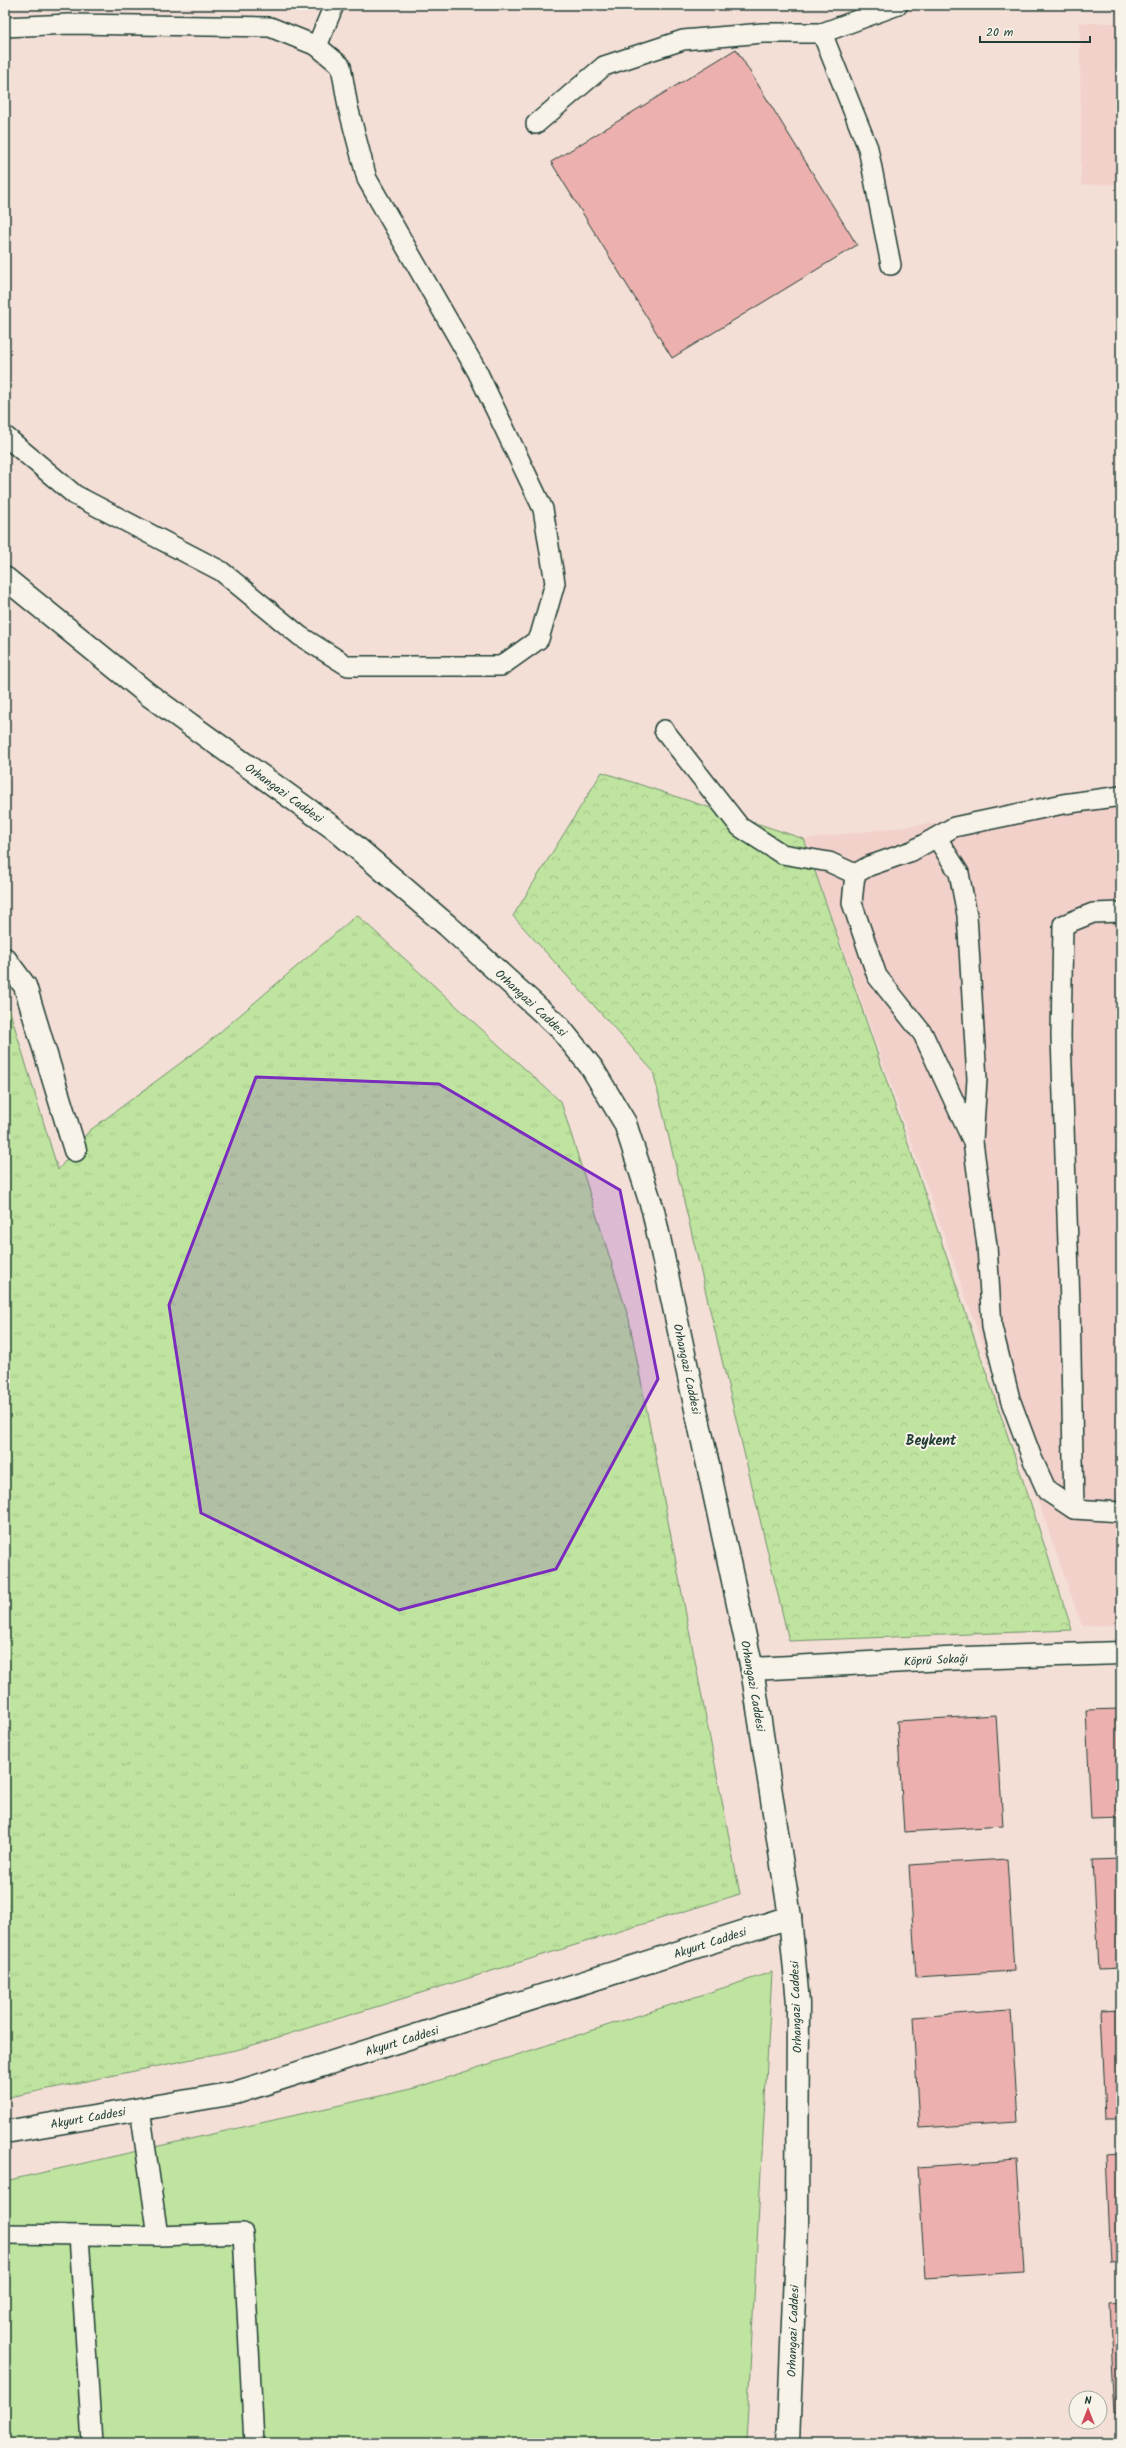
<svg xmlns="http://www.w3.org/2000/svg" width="1126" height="2448" font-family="Kalam,sans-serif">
	<defs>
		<pattern id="grass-tufts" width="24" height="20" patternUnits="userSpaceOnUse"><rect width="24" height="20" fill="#bfe49f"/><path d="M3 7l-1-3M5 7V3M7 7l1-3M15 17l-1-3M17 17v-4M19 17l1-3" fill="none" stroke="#a4c48a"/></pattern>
		<pattern id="forest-crowns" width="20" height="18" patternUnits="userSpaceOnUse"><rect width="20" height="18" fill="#bfe49f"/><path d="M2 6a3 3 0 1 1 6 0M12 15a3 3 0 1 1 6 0" fill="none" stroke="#a4c48a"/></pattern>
	</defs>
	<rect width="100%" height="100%" fill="#f4dfd7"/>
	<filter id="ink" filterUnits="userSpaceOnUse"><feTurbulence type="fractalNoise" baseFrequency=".025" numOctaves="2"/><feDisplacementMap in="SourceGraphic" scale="8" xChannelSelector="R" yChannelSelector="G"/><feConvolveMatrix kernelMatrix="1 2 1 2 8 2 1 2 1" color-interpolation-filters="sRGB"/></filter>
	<g filter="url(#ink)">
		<g fill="#f2d1cb">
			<polygon points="1080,23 1121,23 1121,184 1081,185"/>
			<polygon points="1121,800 1121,1625 1082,1626 804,839"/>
		</g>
		<polygon fill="url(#grass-tufts)" stroke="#6f906a" points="357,915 561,1102 629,1319 740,1894 240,2049 5,2098 5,995 58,1170 89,1131 206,1044"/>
		<polygon fill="url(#forest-crowns)" stroke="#6f906a" points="602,772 804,839 1029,1498 1072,1630 789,1641 653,1071 513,916"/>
		<polygon fill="#bfe49f" stroke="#6f906a" points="772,1972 746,2443 5,2443 5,2181 415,2088"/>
		<g fill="#ecb1ae" stroke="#1f3d34">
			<polygon points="736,49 857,245 672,358 551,162"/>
			<polygon points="1121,1709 1121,1818 1091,1819 1086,1710"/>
			<polygon points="996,1715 1003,1826 904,1832 897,1721"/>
			<polygon points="1007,1859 1014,1971 916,1977 909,1865"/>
			<polygon points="1121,1859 1121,1968 1099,1969 1093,1860"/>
			<polygon points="1121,2009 1121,2118 1106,2118 1101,2010"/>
			<polygon points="1011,2010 1018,2122 919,2128 913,2017"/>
			<polygon points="1121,2154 1121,2263 1111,2264 1106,2155"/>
			<polygon points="1017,2160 1024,2272 925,2278 918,2167"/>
			<polygon points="1121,2303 1121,2412 1115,2413 1109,2304"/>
		</g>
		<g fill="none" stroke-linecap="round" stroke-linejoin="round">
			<g stroke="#1f3d34" stroke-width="22">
				<g id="service">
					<polyline points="5,27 69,24 270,27 317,46 341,66 348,107 367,179 477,371 543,509 555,583 539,639 501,666 348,666 300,636 221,571 75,495 5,436"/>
					<polyline points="822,33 868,148 891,265"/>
					<polyline points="317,46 334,5"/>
					<polyline points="536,124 604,66 683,40 763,33 822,33 898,5"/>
					<polyline points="664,730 740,827 782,854 829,862 855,874"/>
					<polyline points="1121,796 1063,804 954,827 912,851 869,866 855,874 852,903 877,976 923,1034 973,1142 987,1246 992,1327 1010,1399 1032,1458 1047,1491 1074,1509 1121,1512"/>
					<polyline points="937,838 959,873 967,915 977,1079 973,1141"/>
					<polyline points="1074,1509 1070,1304 1061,1036 1063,925 1093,913 1121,912"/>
					<polyline points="5,2234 158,2236 140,2109"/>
					<polyline points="79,2235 92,2443"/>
					<polyline points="158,2236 243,2233 254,2443"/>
				</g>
			</g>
			<g stroke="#1f3d34" stroke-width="25">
				<g id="minor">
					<polyline points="5,959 25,986 75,1150"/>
					<polyline points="752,1669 965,1658 1121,1653"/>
				</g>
			</g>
			<g stroke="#1f3d34" stroke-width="25">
				<g id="tertiary">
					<polyline points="5,578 149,695 335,829 448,926 560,1028 592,1068 625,1123 653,1210 752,1669 790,1917 798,2003 797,2224 788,2443"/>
					<polyline points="5,2132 235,2093 790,1917"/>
				</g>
			</g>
			<use href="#service" stroke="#f7f3e8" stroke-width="19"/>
			<use href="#minor" stroke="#f7f3e8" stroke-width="22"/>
			<use href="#tertiary" stroke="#f7f3e8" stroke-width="22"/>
		</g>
	</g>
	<path fill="#7b2cbf" fill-opacity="0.2" stroke="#7b2cbf" stroke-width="3" stroke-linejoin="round" d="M256,1077L439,1084L620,1190L658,1379L556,1569L399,1610L201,1513L169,1305Z"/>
	<g text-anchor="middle" stroke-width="4" stroke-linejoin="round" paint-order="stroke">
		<g font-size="12" fill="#1f3d34" stroke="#f7f3e8">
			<text transform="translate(284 793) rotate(36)" y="4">Orhangazi Caddesi</text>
			<text transform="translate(531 1003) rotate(43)" y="4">Orhangazi Caddesi</text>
			<text transform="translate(687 1369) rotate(78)" y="4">Orhangazi Caddesi</text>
			<text transform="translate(936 1660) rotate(-3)" y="4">Köprü Sokağı</text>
			<text transform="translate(753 1686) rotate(80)" y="4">Orhangazi Caddesi</text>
			<text transform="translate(710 1943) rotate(-18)" y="4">Akyurt Caddesi</text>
			<text transform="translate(796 2007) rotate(-92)" y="4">Orhangazi Caddesi</text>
			<text transform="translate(402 2041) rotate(-17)" y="4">Akyurt Caddesi</text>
			<text transform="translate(88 2118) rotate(-10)" y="4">Akyurt Caddesi</text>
			<text transform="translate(793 2331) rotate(-88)" y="4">Orhangazi Caddesi</text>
		</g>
		<g font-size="14" font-weight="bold" fill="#1f3d34" stroke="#f7f3e8">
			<text x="931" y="1445">Beykent</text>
		</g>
	</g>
	<rect width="1126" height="2448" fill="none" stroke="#f7f3e8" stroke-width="20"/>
	<rect x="10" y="10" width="1106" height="2428" fill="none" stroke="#1f3d34" stroke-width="1.5" filter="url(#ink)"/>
	<g transform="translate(1088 2410)"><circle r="19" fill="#f7f3e8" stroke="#a1aaa0"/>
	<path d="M0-3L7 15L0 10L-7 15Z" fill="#d1495b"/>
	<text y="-6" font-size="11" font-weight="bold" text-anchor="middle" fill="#1f3d34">N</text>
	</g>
	<path d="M980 36v6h110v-6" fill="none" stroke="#1f3d34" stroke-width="2"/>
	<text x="986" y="36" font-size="12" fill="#1f3d34" stroke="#f7f3e8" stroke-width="3" paint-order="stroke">20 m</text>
</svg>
